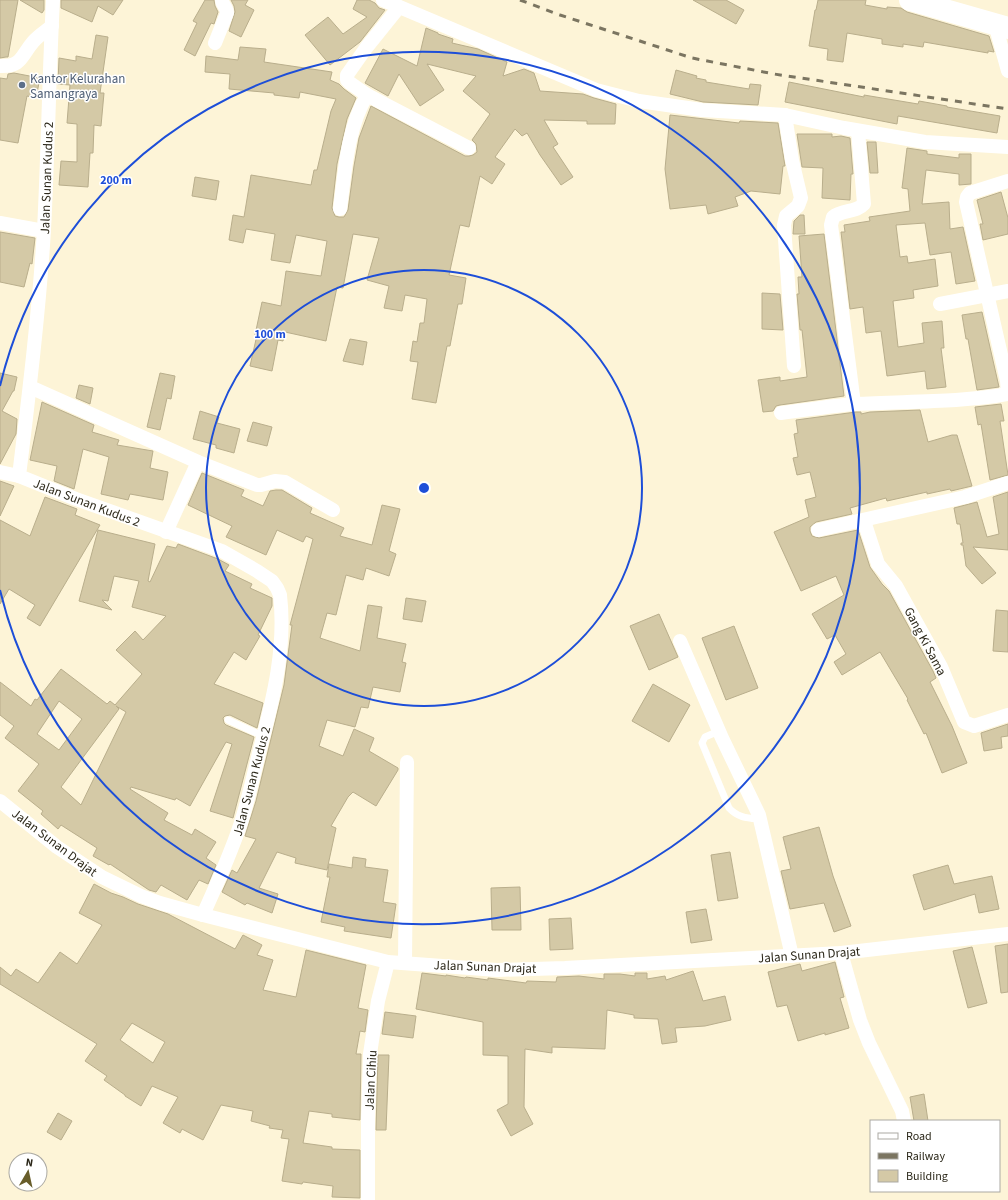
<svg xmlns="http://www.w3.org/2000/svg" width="1008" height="1200" font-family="'Source Sans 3',sans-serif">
	<rect width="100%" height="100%" fill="#fdf4d7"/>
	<g fill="#d4c9a6" stroke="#b9ae8c" fill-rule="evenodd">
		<polygon points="0,0 18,0 8,57 6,57 0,58"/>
		<polygon points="20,0 44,0 44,10 42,13"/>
		<polygon points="61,0 123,0 113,15 98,6 92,22 61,8"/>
		<polygon points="205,0 214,0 215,6 218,12 214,24 211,23 195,56 184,50 197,23 193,21"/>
		<polygon points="231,0 248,0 245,5 254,10 241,37 229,31 235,12 234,6"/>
		<polygon points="357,0 369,0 375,3 379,8 385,10 360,42 330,65 305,35 328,17 343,34 367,17 353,9"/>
		<polygon points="693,0 726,0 744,10 736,24"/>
		<polygon points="818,0 866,0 865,5 887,9 887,7 901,8 907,12 989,36 994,52 988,51 988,53 924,42 923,47 903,44 903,47 882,44 882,39 847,33 843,62 827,60 828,49 809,46 815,10 816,10"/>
		<polygon points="426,28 438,33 438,34 453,39 452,43 478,49 507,62 503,76 524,69 534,73 540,91 583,94 594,98 616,104 615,124 587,124 587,121 544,120 558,144 553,147 573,177 561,185 540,155 527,133 522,136 515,129 495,157 505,164 492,184 480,176 469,227 460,225 449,275 466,278 462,304 458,304 450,346 447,346 436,403 412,399 418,362 410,361 413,341 417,342 420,323 424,323 427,299 405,295 402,311 384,308 389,286 367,280 379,238 353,234 343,288 337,287 326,341 285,332 283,341 278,340 272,371 250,366 257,335 255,335 262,302 281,306 286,271 321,276 327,241 296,235 290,263 271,260 275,234 246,229 243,243 229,240 233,215 244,217 251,175 311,185 314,170 317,170 331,111 336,99 300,92 299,98 274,95 274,93 229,89 230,74 205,72 206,56 238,60 240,47 266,49 264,62 332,72 330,80 339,84 344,89 356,98 347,119 337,164 332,208 335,216 339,217 344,217 348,210 354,166 359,138 371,106 465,156 469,156 473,155 477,152 476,144 472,140 490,114 463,91 476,76 427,64 444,90 420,106 399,74 388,96 365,83 383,49 417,66"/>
		<polygon points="96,35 108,37 100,93 104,93 101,126 94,125 93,153 90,153 88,187 59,185 61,161 77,162 77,124 67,123 70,85 58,84 59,58 76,61 76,56 92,59"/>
		<polygon points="676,70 697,76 696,78 706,80 706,82 749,89 750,84 761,85 758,105 703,102 670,94"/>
		<polygon points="14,73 40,78 36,98 27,96 18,143 0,140 0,78 7,79 8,74"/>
		<polygon points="789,82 864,97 864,95 918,104 919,101 947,106 947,107 1000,116 997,133 898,116 897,124 785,102"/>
		<polygon points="670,115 739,123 740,121 778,123 785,166 783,166 780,194 751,191 735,197 738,206 708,214 706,205 670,209 665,169"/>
		<polygon points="797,134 832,134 832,137 841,136 850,138 853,174 851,174 850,200 822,198 823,168 802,167"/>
		<polygon points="867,142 876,142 878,173 870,173"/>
		<polygon points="907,148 927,151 927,154 959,158 959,154 971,154 971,184 959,185 959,174 926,170 922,204 949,202 950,229 963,227 975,281 956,284 951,252 930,255 925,223 896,225 900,257 907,256 908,263 935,259 938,286 913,290 914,298 893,301 898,347 924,343 922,323 942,321 944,348 941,348 946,387 927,389 925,371 887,376 881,331 866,333 863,307 850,309 841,232 845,232 844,225 870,221 869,217 910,211 908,189 902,188"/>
		<polygon points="195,177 219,181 216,200 192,196"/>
		<polygon points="1001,192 1008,218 1008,234 983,240 980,224 983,224 977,200"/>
		<polygon points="800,215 804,215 805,234 793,234 794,221"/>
		<polygon points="0,232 35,238 32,264 30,263 24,287 0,282"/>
		<polygon points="824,234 844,396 780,405 776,406 773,411 763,412 758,380 780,377 780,381 807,377 802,330 800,330 797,294 799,294 798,277 802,277 799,236"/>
		<polygon points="762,293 780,294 783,330 762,329"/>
		<polygon points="982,312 999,387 977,390 968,339 966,339 962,315"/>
		<polygon points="350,339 367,342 363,365 343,361"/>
		<polygon points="0,373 17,377 14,391 13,391 2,411 17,419 16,434 0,464"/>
		<polygon points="160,373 175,376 171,399 167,398 160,430 147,427"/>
		<polygon points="79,385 93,388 90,404 76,398"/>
		<polygon points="42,402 94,425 92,432 119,440 117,445 153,451 150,468 168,472 163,500 130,494 128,500 101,494 109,457 83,449 74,489 54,481 57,466 30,460"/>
		<polygon points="1001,404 1004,421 1000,421 1008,475 990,480 981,424 978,425 975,407"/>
		<polygon points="920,410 928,442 952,435 957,435 972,486 951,491 950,489 927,494 927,492 887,501 886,498 850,508 852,514 816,522 810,527 810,531 812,536 819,538 858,530 870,567 882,584 889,591 933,671 936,678 930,682 952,726 967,763 942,773 926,733 924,734 907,700 908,699 880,652 842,675 834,662 846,654 835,635 827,639 812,614 844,595 836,576 801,591 774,532 809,517 805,500 816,497 810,472 797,475 793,458 798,457 794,434 798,433 796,420 856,412 861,412 861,414 870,412"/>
		<polygon points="200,411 219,417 217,423 240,429 234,453 216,448 216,445 193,439"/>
		<polygon points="253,422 272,427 267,446 247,441"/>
		<polygon points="202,473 244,490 241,496 263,506 270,491 276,490 282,490 312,508 310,513 344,528 340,536 372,545 382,505 400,509 389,551 396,554 389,576 366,568 363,580 346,575 336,615 327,613 320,638 360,651 368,605 382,607 377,638 406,644 402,662 406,663 400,692 373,687 368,708 361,707 355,727 327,720 319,746 343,756 354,729 374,738 369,751 398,768 398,770 376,806 353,792 348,797 331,826 336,828 327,870 295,863 296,858 277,852 259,888 278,894 272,913 247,903 245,905 222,892 232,870 237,873 256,839 245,836 256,801 284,685 292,625 290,625 313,539 306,536 303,542 277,530 266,555 226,537 232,526 188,505"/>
		<polygon points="0,481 14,486 0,516"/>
		<polygon points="1008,492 1008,550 973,547 996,573 982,584 966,566 963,545 961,545 961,543 963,543 960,524 957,524 954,508 977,502 987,537 999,534 993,497"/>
		<polygon points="45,497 77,509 75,515 100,525 40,626 27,618 35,605 9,589 0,604 0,520 30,536"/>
		<path d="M98,530L155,544L148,581L150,582L167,546L176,548L178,544L218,559L229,565L225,571L252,584L250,588L272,598V606L258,635L260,636L246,660L234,652L214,684L263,703L257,728L230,715L225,716L223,718L224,723L226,725L254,737L233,818L210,811L232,744L226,742L190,806L176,798L175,800L131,787L130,789L168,813L164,820L192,835L195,829L216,842L206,858L216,865L208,884L199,880L187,900L161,885L156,892L149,890L110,864L109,865L93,856L97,848L61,825L58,829L41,814L43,811L18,791L39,764L5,738L14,726L0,715V682L31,706L35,699L37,700L61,669L107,704L110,701L115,705L142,674L116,650L135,631L143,640L166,616L132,607L139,581L114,576L108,601L102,600L112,610L79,601ZM59,701L82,719L59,750L37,734ZM116,706L126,712L81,805L61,787L119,709Z"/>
		<polygon points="406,598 426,601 422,622 403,619"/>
		<polygon points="996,610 1008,611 1008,652 993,651"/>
		<polygon points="659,614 678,657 649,670 630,626"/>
		<polygon points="734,626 758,688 726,700 702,638"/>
		<polygon points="653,684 690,705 669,742 632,721"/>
		<polygon points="1008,724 1008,736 1001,737 1002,748 984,751 981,733"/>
		<polygon points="819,827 833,876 851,926 834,932 824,903 790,909 781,871 791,869 783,837"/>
		<polygon points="730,852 738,898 718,901 711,855"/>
		<polygon points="353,857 366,859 365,867 388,870 383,902 396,904 391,938 344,931 345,927 321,922 330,877 327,877 329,864 352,868"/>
		<polygon points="948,865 954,884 992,876 999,909 979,913 975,894 924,910 913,875"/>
		<path d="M94,884L111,893L123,897L138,904L168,914L235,949L243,935L262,945L257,955L273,960L263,990L296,997L306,950L366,965L358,1008L368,1010L365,1032L360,1031L356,1054H361L360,1120L332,1117V1114L309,1111L303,1143L332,1147V1149L360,1150V1198L332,1197L333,1186L303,1182L302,1184L282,1181L289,1139L281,1138L283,1130L269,1128L270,1126L251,1121L253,1111L221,1105L203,1140L182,1129L180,1133L163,1123L178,1097L152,1086L141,1106L125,1096V1095L104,1080L107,1076L85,1061L97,1044L0,984V967L11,976L16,969L38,983L60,952L77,964L102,925L79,913ZM132,1023L165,1042L153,1063L120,1040Z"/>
		<polygon points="520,887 521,930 492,930 491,888"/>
		<polygon points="706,909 712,940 691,943 686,912"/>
		<polygon points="571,918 573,949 550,950 549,919"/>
		<polygon points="1008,944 1008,992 1001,993 995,946"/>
		<polygon points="972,947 987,1003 968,1008 953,951"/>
		<polygon points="835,962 844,997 840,998 849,1028 825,1035 825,1033 798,1041 787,1005 777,1007 768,972 800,964 802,971"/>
		<polygon points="693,971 703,1001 725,996 731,1020 705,1026 675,1028 677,1042 662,1044 658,1019 634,1018 634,1015 607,1010 605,1049 552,1047 552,1053 525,1049 524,1107 533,1124 511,1136 497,1110 508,1104 508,1056 483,1055 483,1022 416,1009 422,973 446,976 446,975 465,978 466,977 488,980 488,978 526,983 527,981 556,982 557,977 579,976 604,979 604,974 620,974 635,976 635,973 647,973 647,979 665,976 666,980"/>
		<polygon points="385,1012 416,1016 413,1038 382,1034"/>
		<polygon points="378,1055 389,1055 386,1130 376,1130"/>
		<polygon points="924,1094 928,1121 914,1121 910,1097"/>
		<polygon points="58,1113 72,1121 61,1140 47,1132"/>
	</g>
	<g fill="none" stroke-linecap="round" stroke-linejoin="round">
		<g stroke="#fff" stroke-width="7">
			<polyline points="228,720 263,736"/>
			<path d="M719,731L705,737L702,743L729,808C738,818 748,818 760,819"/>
		</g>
		<g stroke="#fff" stroke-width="14">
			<path d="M53,0C49,76 48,153 44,230C39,312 29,394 19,476L76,499L222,551L257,571L272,581L277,588L280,595C286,646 274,696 261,745C255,769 250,793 243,816C233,850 217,883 203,915"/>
			<polyline points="383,0 596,90 639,101 702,110 785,115 844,128 925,142 1008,147"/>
			<polyline points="995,24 1008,71"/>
			<path d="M215,43L227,13C227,7 222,5 222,0"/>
			<path d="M0,66C22,67 21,56 33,42C38,36 46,31 52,26"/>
			<polyline points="367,95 469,148"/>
			<polyline points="785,115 792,160 801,198 798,206 786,216 784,225 794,366"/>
			<polyline points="1008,181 970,193 967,197 966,202 1007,381 1008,394"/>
			<path d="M340,209C345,171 347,129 367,95L350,83L347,80V75L366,48L399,7"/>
			<polyline points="0,223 44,231"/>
			<polyline points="940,304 1008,291"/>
			<polyline points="30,387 198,462 257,485 261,485 275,481 285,482 333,510"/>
			<path d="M854,404L831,225L833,217C842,210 857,212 864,204L858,131"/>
			<path d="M781,413C806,410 830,406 855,404C906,401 958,403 1008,394"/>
			<polyline points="0,472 19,476"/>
			<polyline points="864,521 878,564 896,586 941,667 964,722 974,726 1008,715"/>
			<polyline points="818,530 965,497 1008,483"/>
			<polyline points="166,532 198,462"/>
			<polyline points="680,641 722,738 759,815 792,956"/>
			<polyline points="0,801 57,847 102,877 141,896 160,903 203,915 388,962 497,970 565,968 841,953 1008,934"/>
			<polyline points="841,953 860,1020 869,1043 902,1111 904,1121"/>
			<polyline points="405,962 407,762"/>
			<polyline points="368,1200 368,1119 370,1054 378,1001 388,962"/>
		</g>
		<polyline stroke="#fff" stroke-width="22" points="910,0 1008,28"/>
		<polyline stroke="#7b7561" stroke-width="3" stroke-dasharray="7 7" stroke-linecap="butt" points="520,0 560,15 692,58 774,74 1008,109"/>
	</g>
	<g fill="none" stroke="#1d4ed8" stroke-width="2">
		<circle cx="424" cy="488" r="218"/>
		<path d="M0 386A436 436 0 1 1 0 590"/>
	</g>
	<circle fill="#5c6f8a" stroke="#fff" stroke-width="1.5" cx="22" cy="85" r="4"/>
	<g text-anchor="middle" stroke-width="3" stroke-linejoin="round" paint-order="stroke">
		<g font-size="13" fill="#4e5e75" stroke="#fff" text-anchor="start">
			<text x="30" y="83">Kantor Kelurahan<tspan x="30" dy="15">Samangraya</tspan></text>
		</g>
		<g font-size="13" fill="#2c281a" stroke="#fff">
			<text transform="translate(46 178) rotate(-88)" y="5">Jalan Sunan Kudus 2</text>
			<text transform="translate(87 502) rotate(21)" y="5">Jalan Sunan Kudus 2</text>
			<text transform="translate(926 641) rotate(62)" y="5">Gang Ki Sama</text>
			<text transform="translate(251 781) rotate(-75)" y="5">Jalan Sunan Kudus 2</text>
			<text transform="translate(55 842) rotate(37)" y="5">Jalan Sunan Drajat</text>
			<text transform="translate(809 954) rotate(-4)" y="5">Jalan Sunan Drajat</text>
			<text transform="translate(485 966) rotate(2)" y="5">Jalan Sunan Drajat</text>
			<text transform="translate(370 1080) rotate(-87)" y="5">Jalan Cihiu</text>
		</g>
	</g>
	<circle cx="424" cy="488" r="6" fill="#1d4ed8" stroke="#fff" stroke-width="2"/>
	<g font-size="12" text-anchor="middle" font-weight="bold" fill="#1d4ed8" stroke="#fff" stroke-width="3" stroke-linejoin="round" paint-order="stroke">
		<text x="116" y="184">200 m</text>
		<text x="270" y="338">100 m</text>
	</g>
	<rect x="870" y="1120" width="130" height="72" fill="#ffffff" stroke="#aba9a3"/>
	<rect x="878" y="1133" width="20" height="6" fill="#ffffff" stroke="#aba9a3"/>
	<text x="906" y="1140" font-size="12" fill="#2c281a">Road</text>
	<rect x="878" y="1153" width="20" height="6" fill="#7b7561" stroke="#aba9a3"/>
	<text x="906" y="1160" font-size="12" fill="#2c281a">Railway</text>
	<rect x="878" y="1170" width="20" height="12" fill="#d4c9a6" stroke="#aba9a3"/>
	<text x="906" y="1180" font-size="12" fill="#2c281a">Building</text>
	<g transform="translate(28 1172) rotate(9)"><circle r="19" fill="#ffffff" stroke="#aba9a3"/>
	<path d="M0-3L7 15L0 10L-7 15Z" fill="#685d2a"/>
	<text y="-6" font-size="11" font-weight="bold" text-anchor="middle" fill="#2c281a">N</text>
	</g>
</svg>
